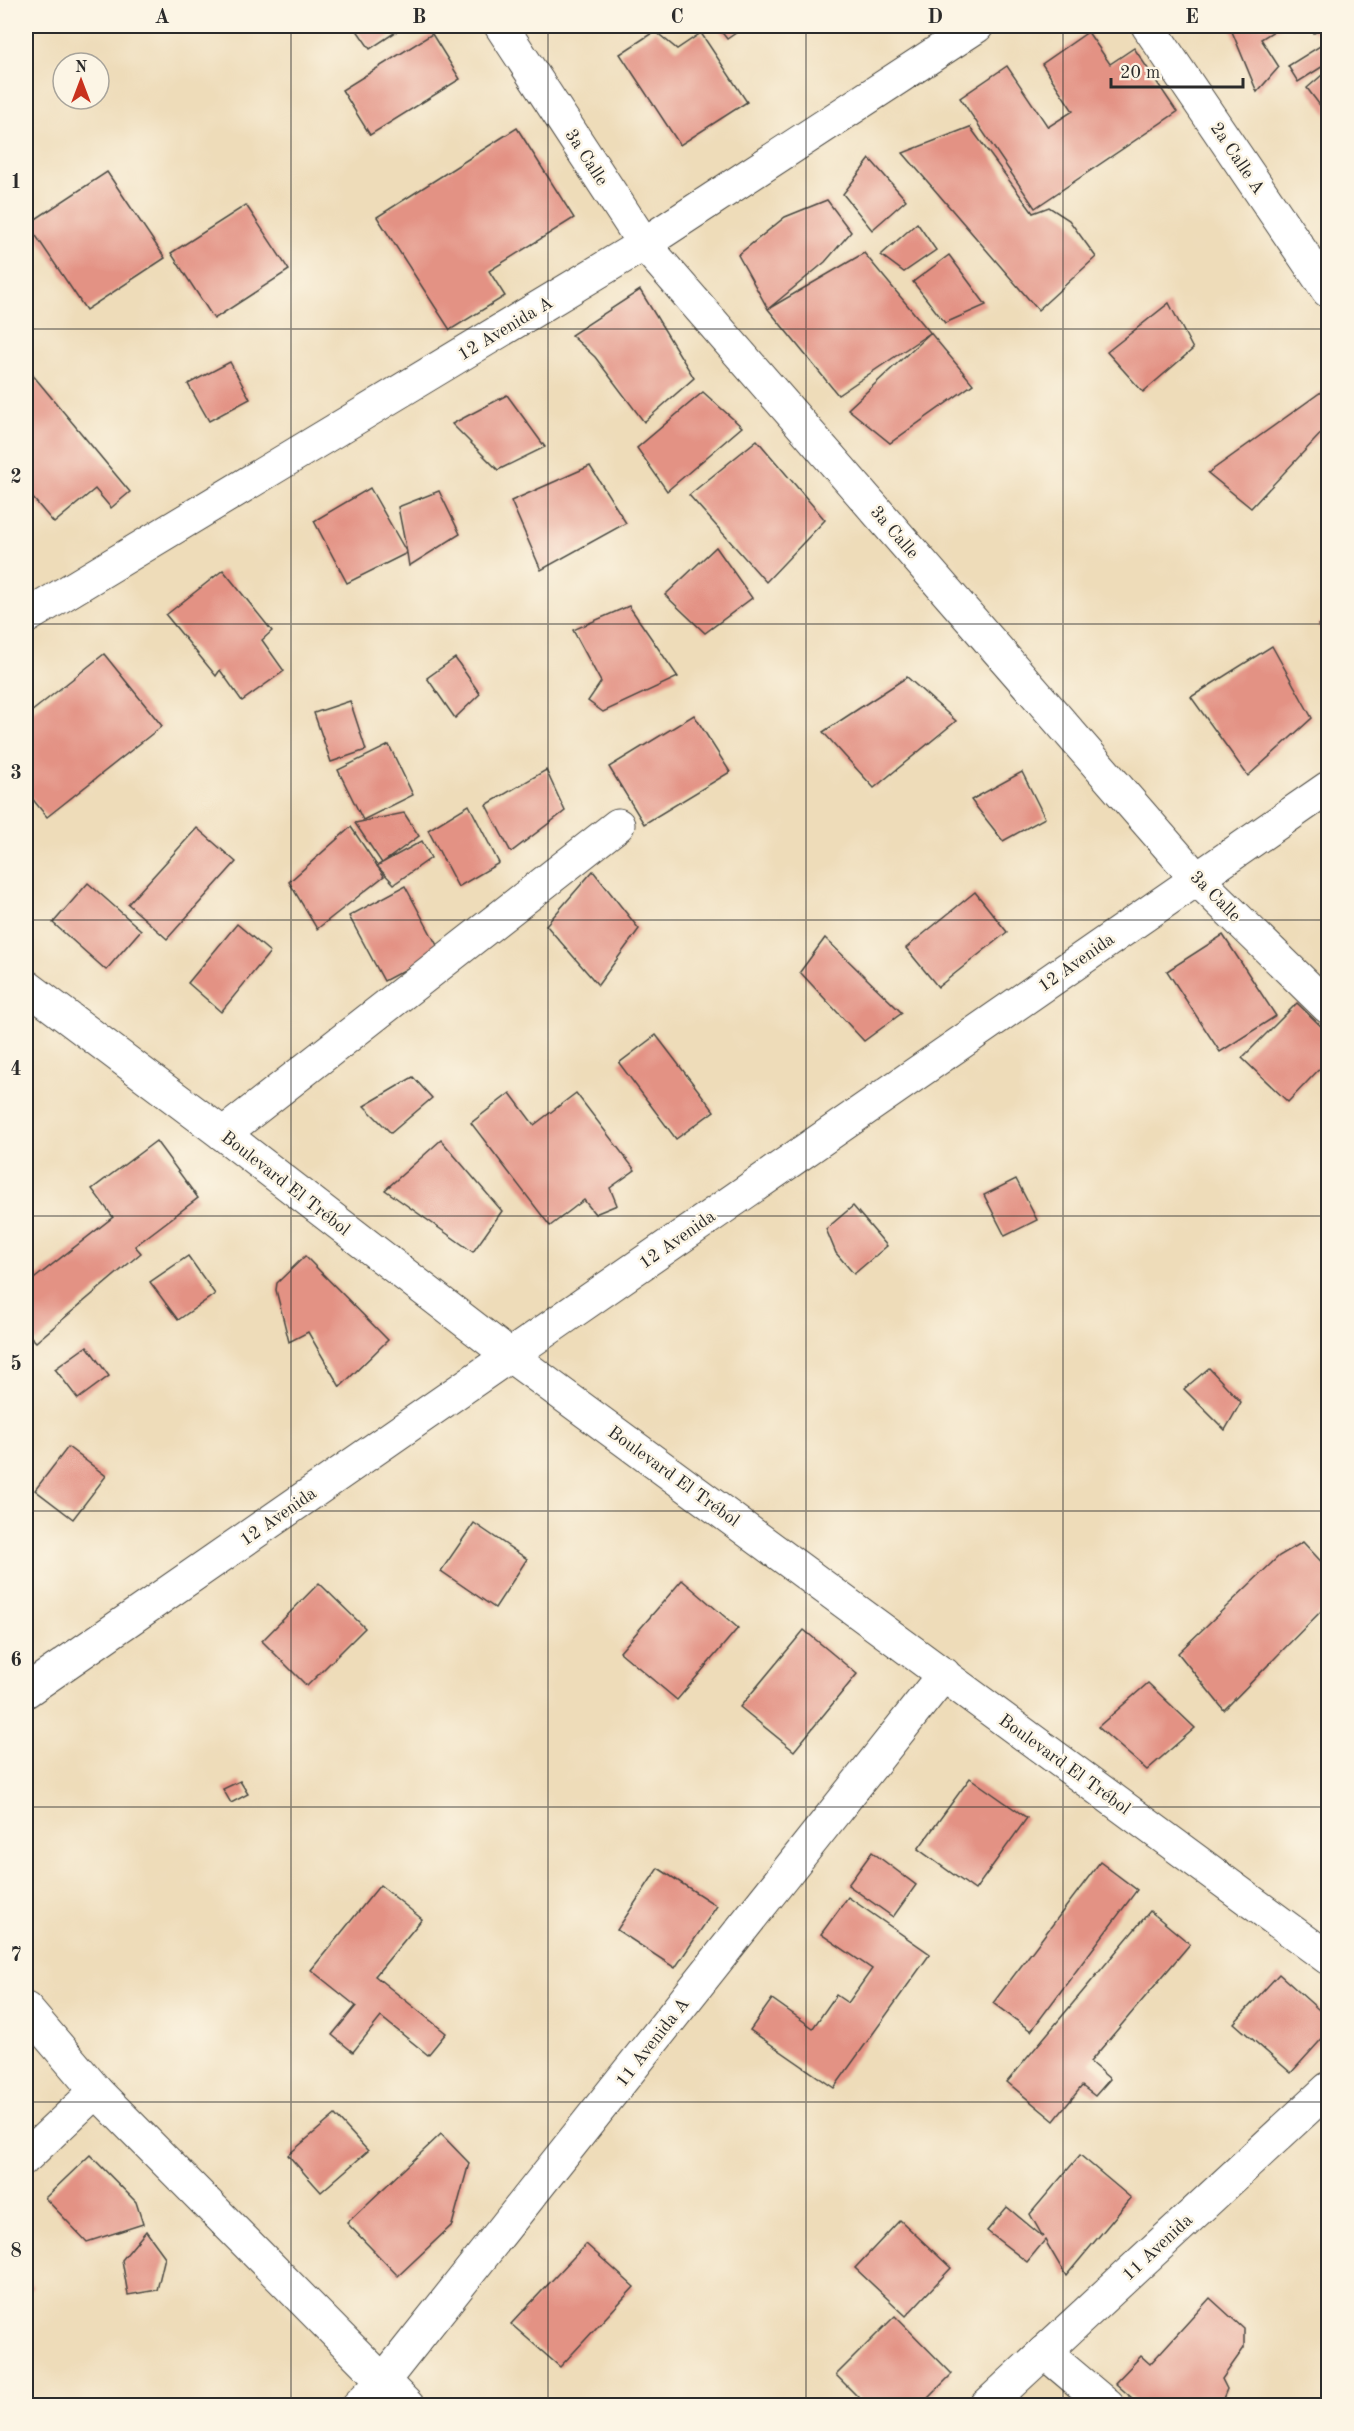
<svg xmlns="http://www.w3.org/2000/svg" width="1354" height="2431" font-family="'Old Standard TT',serif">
	<rect width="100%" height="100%" fill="#fcf5e5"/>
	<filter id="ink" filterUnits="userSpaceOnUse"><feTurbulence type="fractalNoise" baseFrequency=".0167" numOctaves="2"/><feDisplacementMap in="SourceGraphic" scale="12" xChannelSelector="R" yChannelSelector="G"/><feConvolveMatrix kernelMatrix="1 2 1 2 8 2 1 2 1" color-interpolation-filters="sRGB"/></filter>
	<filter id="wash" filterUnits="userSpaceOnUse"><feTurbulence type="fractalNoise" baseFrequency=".008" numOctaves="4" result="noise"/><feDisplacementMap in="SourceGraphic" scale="24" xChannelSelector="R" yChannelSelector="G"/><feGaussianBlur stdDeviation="1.35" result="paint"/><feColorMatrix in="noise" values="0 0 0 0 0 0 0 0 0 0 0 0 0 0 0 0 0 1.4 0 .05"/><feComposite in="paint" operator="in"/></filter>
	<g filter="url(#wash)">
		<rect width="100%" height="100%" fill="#eedcb9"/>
		<g id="blocks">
			<g fill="#e39284">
				<polygon points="354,26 405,26 370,49"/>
				<polygon points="717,26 746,26 727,39"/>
				<polygon points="793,26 807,26 798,33"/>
				<polygon points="1237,26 1282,26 1261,39 1279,67 1257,92 1231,29"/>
				<polygon points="1309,26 1327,26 1314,33"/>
				<polygon points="655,31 677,49 701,33 747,102 680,145 620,54"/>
				<polygon points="1088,32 1110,64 1134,48 1177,112 1035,208 960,98 1007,66 1048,127 1073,111 1042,64"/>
				<polygon points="432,34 460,79 370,135 342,90"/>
				<polygon points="1328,41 1328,63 1298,82 1288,66"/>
				<polygon points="1328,70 1328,116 1307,88"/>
				<polygon points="970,127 1033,213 1049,207 1069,220 1096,257 1038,310 903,153"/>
				<polygon points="517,128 574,218 489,271 505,296 450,330 377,217"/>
				<polygon points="870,159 906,200 872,230 843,194"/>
				<polygon points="107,172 165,258 86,310 28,224"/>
				<polygon points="827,200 851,232 825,262 768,309 864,253 973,384 890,443 848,409 930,333 838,395 768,309 738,255 785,217"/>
				<polygon points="246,205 289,270 214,319 171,253"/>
				<polygon points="917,223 936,250 904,272 881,255"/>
				<polygon points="949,255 986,305 945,323 913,282"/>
				<polygon points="640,290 694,378 644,422 595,357 571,335"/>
				<polygon points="1169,303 1193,349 1143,392 1107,352"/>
				<polygon points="230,362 250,399 209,421 188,384"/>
				<polygon points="31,373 130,492 111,508 95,489 54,523 26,490 26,378"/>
				<polygon points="1328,387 1328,426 1251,508 1208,473"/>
				<polygon points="703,392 742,427 667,491 637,448"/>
				<polygon points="507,395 545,447 498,470 452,424"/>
				<polygon points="757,440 825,520 766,582 689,495"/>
				<polygon points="590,466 626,523 541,570 511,501"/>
				<polygon points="370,488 407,553 398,507 439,491 460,534 409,566 407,553 347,583 314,521"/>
				<polygon points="716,547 752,598 705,633 665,595"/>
				<polygon points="223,570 272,631 262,640 284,671 242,701 220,670 216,676 166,615"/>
				<polygon points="629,606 678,677 603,712 588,701 601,682 573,630"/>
				<polygon points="1328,619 1328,640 1318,625"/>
				<polygon points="1272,646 1312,718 1248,776 1191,697"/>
				<polygon points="104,654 162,726 47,817 26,791 26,741 29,739 26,735 26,716"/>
				<polygon points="455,658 480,694 455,718 427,678"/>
				<polygon points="907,677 956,721 874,788 823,732"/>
				<polygon points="350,701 366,750 331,762 314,713"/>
				<polygon points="694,715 730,772 644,824 609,767"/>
				<polygon points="389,745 413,795 363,820 338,770"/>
				<polygon points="546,770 565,811 511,852 486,805"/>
				<polygon points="1022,772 1045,818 1003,841 971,800"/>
				<polygon points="469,805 499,863 458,887 428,830"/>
				<polygon points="404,813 419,836 382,863 422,841 431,858 394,884 377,866 382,863 355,823"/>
				<polygon points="351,827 384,876 317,929 289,882"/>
				<polygon points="197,828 236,862 167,939 128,904"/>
				<polygon points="593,871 639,929 598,985 546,925"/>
				<polygon points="88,883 141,930 106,970 53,923"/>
				<polygon points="405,886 440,951 384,981 349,916"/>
				<polygon points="975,892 1007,932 938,987 906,948"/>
				<polygon points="237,924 270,952 221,1012 188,983"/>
				<polygon points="1223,935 1276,1016 1220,1052 1167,971"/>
				<polygon points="825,938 902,1013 864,1041 800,972"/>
				<polygon points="1297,1003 1328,1033 1328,1064 1326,1062 1288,1102 1242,1058"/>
				<polygon points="656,1035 714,1111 676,1139 619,1063"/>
				<polygon points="413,1077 432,1098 391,1133 364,1106"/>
				<polygon points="510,1093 534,1125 576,1093 635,1170 610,1188 617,1205 595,1214 584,1200 550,1226 471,1123"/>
				<polygon points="441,1140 502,1211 473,1252 385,1190"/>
				<polygon points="156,1141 198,1198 135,1246 141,1253 36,1342 26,1332 26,1285 113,1217 92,1189"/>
				<polygon points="1016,1179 1037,1220 1005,1236 984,1195"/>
				<polygon points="853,1206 887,1246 854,1274 836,1253 826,1229"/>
				<polygon points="188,1256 215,1294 178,1320 150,1282"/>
				<polygon points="305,1256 388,1340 340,1387 308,1332 289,1342 276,1290 277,1283"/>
				<polygon points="87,1346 109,1376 78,1399 55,1369"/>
				<polygon points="1209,1368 1241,1402 1225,1430 1184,1389"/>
				<polygon points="68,1447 106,1476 73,1519 35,1490"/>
				<polygon points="474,1523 527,1559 495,1608 441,1571"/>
				<polygon points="1303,1542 1328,1569 1328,1604 1224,1710 1178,1653 1279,1556"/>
				<polygon points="682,1580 738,1628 677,1700 620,1652"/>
				<polygon points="319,1583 365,1628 307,1686 262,1641"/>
				<polygon points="804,1630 857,1674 794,1751 740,1707"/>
				<polygon points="1148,1683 1195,1728 1147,1770 1098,1727"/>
				<polygon points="970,1778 1027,1818 975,1890 918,1849"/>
				<polygon points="240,1781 248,1794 231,1803 223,1789"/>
				<polygon points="872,1852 916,1885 893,1917 848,1885"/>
				<polygon points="1100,1862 1137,1890 1031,2031 993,2003"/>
				<polygon points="658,1868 717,1906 675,1968 617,1930"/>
				<polygon points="380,1885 422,1919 375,1976 446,2033 428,2055 381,2017 353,2052 332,2035 356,2006 311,1970"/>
				<polygon points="848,1897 930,1954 834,2088 750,2030 772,1999 813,2028 836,1995 848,2003 872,1969 821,1934"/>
				<polygon points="1150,1911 1190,1944 1090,2062 1110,2079 1095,2096 1082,2086 1054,2121 1007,2082"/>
				<polygon points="1279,1974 1328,2018 1328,2032 1291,2073 1234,2023"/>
				<polygon points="335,2115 368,2151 321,2192 288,2155"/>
				<polygon points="441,2134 469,2163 452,2225 398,2276 347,2223"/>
				<polygon points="90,2155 136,2202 143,2224 87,2242 45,2198"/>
				<polygon points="1080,2155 1131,2198 1066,2276 1045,2240 1027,2262 987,2231 1007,2207 1043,2237 1030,2214"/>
				<polygon points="900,2220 951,2268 906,2316 855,2268"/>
				<polygon points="146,2231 165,2257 157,2290 128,2295 122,2260"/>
				<polygon points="586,2244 634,2287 560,2367 511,2324"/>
				<polygon points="26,2279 33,2287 26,2295"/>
				<polygon points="1210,2298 1244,2329 1244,2348 1222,2379 1227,2389 1220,2406 1205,2399 1200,2406 1141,2406 1115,2383 1141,2356 1150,2364"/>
				<polygon points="895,2316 952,2374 920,2406 867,2406 836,2375"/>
			</g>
		</g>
	</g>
	<g filter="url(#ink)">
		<use href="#blocks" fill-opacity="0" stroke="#484640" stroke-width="1.5"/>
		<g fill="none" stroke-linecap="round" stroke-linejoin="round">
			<g stroke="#484640" stroke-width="35">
				<g id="minor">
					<polyline points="501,26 644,244 1197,879 1328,1007"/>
					<polyline points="1148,26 1328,291"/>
					<polyline points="26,617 644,244 977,26"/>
					<polyline points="223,1134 618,825"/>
					<polyline points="26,1691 1328,788"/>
					<polyline points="26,2009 96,2091 408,2406"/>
					<polyline points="26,2157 96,2091"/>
					<polyline points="1044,2352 1108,2406"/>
					<polyline points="358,2406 383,2381 944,1674"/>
					<polyline points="986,2406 1328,2089"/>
				</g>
			</g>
			<g stroke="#484640" stroke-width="35">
				<polyline id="major" points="26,986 223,1134 509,1355 1328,1958"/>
			</g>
			<use href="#minor" stroke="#fff" stroke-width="33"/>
			<use href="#major" stroke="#fff" stroke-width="33"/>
		</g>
	</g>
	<path fill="none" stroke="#2b2b2b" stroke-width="1.5" stroke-opacity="0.55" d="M291,26V2406M548,26V2406M806,26V2406M1063,26V2406M26,329H1328M26,624H1328M26,920H1328M26,1216H1328M26,1511H1328M26,1807H1328M26,2102H1328"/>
	<g text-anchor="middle" stroke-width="5" stroke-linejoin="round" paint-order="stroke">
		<g font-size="18" fill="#2b2b2b" stroke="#fcf5e5">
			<text transform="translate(587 157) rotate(57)" y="6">3a Calle</text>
			<text transform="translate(1238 158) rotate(56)" y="6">2a Calle A</text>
			<text transform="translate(505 328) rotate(-31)" y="6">12 Avenida A</text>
			<text transform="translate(895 532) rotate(49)" y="6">3a Calle</text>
			<text transform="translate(1216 896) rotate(45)" y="6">3a Calle</text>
			<text transform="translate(1076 962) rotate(-35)" y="6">12 Avenida</text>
			<text transform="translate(286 1183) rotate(38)" y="6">Boulevard El Trébol</text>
			<text transform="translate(677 1239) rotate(-35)" y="6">12 Avenida</text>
			<text transform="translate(674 1476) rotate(36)" y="6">Boulevard El Trébol</text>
			<text transform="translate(278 1516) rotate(-35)" y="6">12 Avenida</text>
			<text transform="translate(1065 1764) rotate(36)" y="6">Boulevard El Trébol</text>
			<text transform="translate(652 2042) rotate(-52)" y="6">11 Avenida A</text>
			<text transform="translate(1157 2247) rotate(-43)" y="6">11 Avenida</text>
		</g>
	</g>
	<rect width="1354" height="2431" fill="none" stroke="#fcf5e5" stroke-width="66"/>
	<g transform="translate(81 81)"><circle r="28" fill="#fcf5e5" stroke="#a8a49b" stroke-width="1.5"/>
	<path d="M0-4.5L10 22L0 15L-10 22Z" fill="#c8321e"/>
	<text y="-9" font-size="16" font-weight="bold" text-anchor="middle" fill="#2b2b2b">N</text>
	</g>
	<path d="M1111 78v9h132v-9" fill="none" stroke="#2b2b2b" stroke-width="3"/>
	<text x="1120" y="78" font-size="18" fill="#2b2b2b" stroke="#fcf5e5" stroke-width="4.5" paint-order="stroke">20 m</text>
	<rect x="33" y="33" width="1288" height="2365" fill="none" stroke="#2b2b2b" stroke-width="2"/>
	<g font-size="20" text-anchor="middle" font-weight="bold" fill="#2b2b2b">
		<text x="162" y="23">A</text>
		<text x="419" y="23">B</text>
		<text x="677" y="23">C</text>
		<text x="935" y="23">D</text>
		<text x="1192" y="23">E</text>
		<text x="16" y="188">1</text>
		<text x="16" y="483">2</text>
		<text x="16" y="779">3</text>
		<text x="16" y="1075">4</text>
		<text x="16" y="1370">5</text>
		<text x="16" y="1666">6</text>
		<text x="16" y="1961">7</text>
		<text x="16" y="2257">8</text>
	</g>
</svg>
